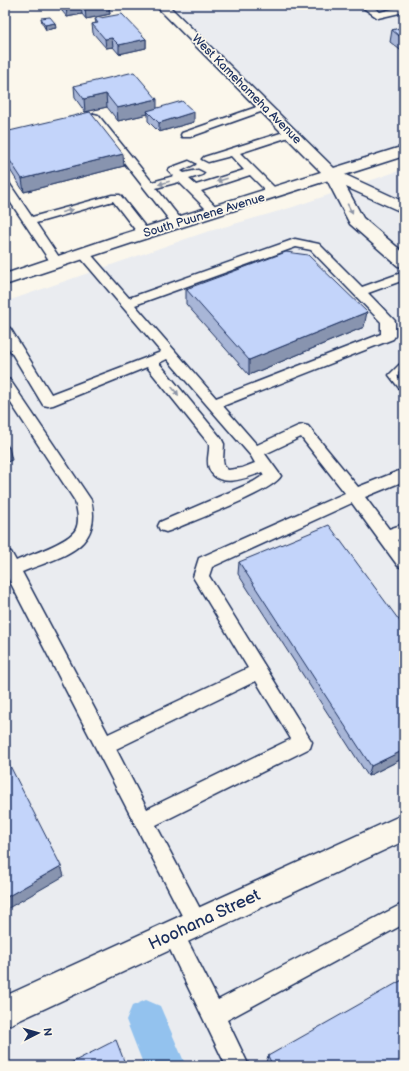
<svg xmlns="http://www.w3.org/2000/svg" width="409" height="1071" font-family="'Balsamiq Sans',sans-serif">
	<rect width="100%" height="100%" fill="#fbf7ec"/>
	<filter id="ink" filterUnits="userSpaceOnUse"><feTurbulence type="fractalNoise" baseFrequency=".025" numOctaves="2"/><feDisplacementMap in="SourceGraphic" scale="8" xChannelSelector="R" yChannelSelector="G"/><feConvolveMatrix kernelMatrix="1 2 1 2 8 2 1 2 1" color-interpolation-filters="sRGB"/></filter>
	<g filter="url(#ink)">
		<g fill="#eaecf0">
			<polygon points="171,5 404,5 404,151 332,174"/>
			<polygon points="404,169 404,1066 5,1066 5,302 203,233 293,207"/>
		</g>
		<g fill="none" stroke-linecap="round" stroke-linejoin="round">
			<polygon fill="#93c2ee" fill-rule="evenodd" points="146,1000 160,1006 186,1066 144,1066 126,1020 132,1006"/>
			<g stroke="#1b2f5e" stroke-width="3">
				<g id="service">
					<polygon points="359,5 370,5 380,12 404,6 404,12 378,18"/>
					<polygon points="265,104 269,105 270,107 269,109 190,137 182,137 181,135 182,133"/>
					<polygon points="94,114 98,115 152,182 174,176 168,170 170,168 189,161 195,164 181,171 184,173 198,170 204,173 202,175 189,179 196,185 244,170 231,156 208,162 202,159 204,157 287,131 291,130 296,133 295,135 240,153 280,193 278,195 270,195 250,175 201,191 220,211 214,215 210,213 179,182 156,188 184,223 178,227 174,226 90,119 89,117"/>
					<polygon points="5,182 9,183 32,217 112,195 120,195 150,233 148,236 140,236 113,201 36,223 63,263 57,267 53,266 5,194"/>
					<path d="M295,239L319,244L362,287L404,272V280L368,293L395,321V336L393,339L223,406L257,445L298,426L303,425L308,426L358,487L404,469V481L365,497L389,529L404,524V537L397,540L404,549V568L398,566L352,503L212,567L209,576L312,742L310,748L156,825L207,922L203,929L196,933L189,929L5,572V550L11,552L16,561C29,555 70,542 76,529C80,520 77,510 75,501L5,394V378L10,380L91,500C103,550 59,557 22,572L108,734L248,668L193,577L199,558L345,493L301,437L265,454L281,476C272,492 192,521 172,530L166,532L160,530L158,526L160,522L253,482L264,475L262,472C247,478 217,490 209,468C206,460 210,452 209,444L147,367L53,405L48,406L43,405L5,342V327L10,328L51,394L161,352L80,257L78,254L80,251H88L129,298ZM296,247L311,250L381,322V334L216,398L135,305ZM167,359L251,456L255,463L242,468L228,470L224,466L223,460L224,444L221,438L159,363ZM256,681L291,739L147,809L116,749Z"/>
					<polygon points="404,363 404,390 399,388 389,375 399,365"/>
					<polygon points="404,903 404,924 227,1020 249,1066 226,1066 162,933 166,926 173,922 180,926 218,1000"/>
				</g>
			</g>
			<g stroke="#1b2f5e" stroke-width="3">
				<polygon id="minor" points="404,814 404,841 5,1027 5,996"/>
			</g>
			<g stroke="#1b2f5e" stroke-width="3">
				<polygon id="tertiary" points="155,5 168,5 337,171 404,202 404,213 346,187 363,218 404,253 404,267 398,266 350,224 325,176"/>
			</g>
			<g stroke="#1b2f5e" stroke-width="3">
				<polygon id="secondary" points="404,146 404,156 132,243 5,285 5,274 120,235"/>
			</g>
			<use href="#service" fill="#fbf7ec" fill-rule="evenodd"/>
			<use href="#minor" fill="#fbf7ec" fill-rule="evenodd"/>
			<use href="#tertiary" fill="#fbf7ec" fill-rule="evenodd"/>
			<use href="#secondary" fill="#fbf7ec" fill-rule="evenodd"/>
		</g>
		<g fill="#a8b6d7" stroke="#1b2f5e">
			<polygon points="57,5 110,5 110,9 109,9 110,14 86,19 82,14 67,17"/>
			<polygon points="41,18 56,28 46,30 42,23"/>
			<polygon points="95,19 146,39 146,48 119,54 113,47 106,48 93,33 92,24 96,23"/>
			<polygon points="404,27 404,53 390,42 392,30"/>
			<polygon points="74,86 157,109 194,122 159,132 148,121 148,114 118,121 107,107 85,112 75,98"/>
			<polygon points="5,132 124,166 24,192 5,162"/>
			<polygon points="186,289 364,327 249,375 186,304"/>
			<polygon points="404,363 404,383 398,377 401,364"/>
			<polygon points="239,562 404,758 368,776 238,574"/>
			<polygon points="268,1056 404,1066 268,1066 266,1062"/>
		</g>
		<g fill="#8894af" stroke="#1b2f5e">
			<polygon points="66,5 81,5 82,14 67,17"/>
			<polygon points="93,5 110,5 110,9 109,9 110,14 86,19 85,7"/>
			<polygon points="7,21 8,26 5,27 5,22"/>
			<polygon points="55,23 56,28 46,30 45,25"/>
			<polygon points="112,38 113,47 106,48 105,39"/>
			<polygon points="146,39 146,48 119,54 119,45"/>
			<polygon points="106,94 107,107 85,112 84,99"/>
			<polygon points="157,99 157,112 147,111 148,114 118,121 117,108"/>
			<polygon points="194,112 194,122 159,132 159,123"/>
			<polygon points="123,154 124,166 24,192 22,179"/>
			<polygon points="367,312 364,327 249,375 249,360"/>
			<polygon points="9,447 12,460 5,463 5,449"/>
			<polygon points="404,750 404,758 368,776 371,766"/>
			<polygon points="61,866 64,876 5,910 5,898"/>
		</g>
		<g fill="#c3d4fa" stroke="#1b2f5e">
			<polygon points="83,5 93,5 85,7"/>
			<polygon points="122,14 146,39 119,45 112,38 105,39 92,24 98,23 95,19"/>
			<polygon points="50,17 55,23 45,25 41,18"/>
			<polygon points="404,27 404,40 392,30"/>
			<polygon points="134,72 157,99 117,108 106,94 84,99 74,86"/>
			<polygon points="182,101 194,112 159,123 147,111"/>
			<polygon points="90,112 123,154 22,179 5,153 5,132"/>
			<polygon points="286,252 308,255 367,312 249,360 186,289"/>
			<polygon points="404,363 404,367 401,364"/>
			<polygon points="5,442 9,447 5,449"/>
			<polygon points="329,525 404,627 404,750 371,766 239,562"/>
			<polygon points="5,756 61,866 5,898"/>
			<polygon points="404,979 404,1066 273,1066 268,1056"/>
			<polygon points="116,1040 126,1066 65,1066"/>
		</g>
		<defs><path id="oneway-solid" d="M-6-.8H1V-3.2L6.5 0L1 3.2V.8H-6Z"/></defs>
		<g fill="#8b93a5">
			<use href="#oneway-solid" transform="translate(222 180) rotate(162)"/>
			<use href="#oneway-solid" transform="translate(164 183) rotate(164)"/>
			<use href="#oneway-solid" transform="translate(350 209) rotate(63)"/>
			<use href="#oneway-solid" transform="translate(67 211) rotate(-15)"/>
			<use href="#oneway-solid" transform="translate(175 391) rotate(51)"/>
		</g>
	</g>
	<g text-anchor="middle" stroke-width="3.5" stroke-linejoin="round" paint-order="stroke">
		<g font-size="12" fill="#1b2f5e" stroke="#fbf7ec">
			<text transform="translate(247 89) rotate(45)" y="4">West Kamehameha Avenue</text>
			<text transform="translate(204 215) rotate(-17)" y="4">South Puunene Avenue</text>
		</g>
		<g font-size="17" fill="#1b2f5e" stroke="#fbf7ec">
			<text transform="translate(204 919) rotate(-25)" y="6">Hoohana Street</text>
		</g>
	</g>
	<rect width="409" height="1071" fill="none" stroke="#fbf7ec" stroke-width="20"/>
	<rect x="10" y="10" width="389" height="1051" fill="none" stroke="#1b2f5e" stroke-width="1.5" filter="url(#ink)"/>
	<g transform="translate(38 1033) rotate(84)" stroke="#fbf7ec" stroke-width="3" paint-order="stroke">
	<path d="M0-3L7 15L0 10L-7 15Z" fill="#1b2f5e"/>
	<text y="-6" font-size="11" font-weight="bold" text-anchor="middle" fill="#1b2f5e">N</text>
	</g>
</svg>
